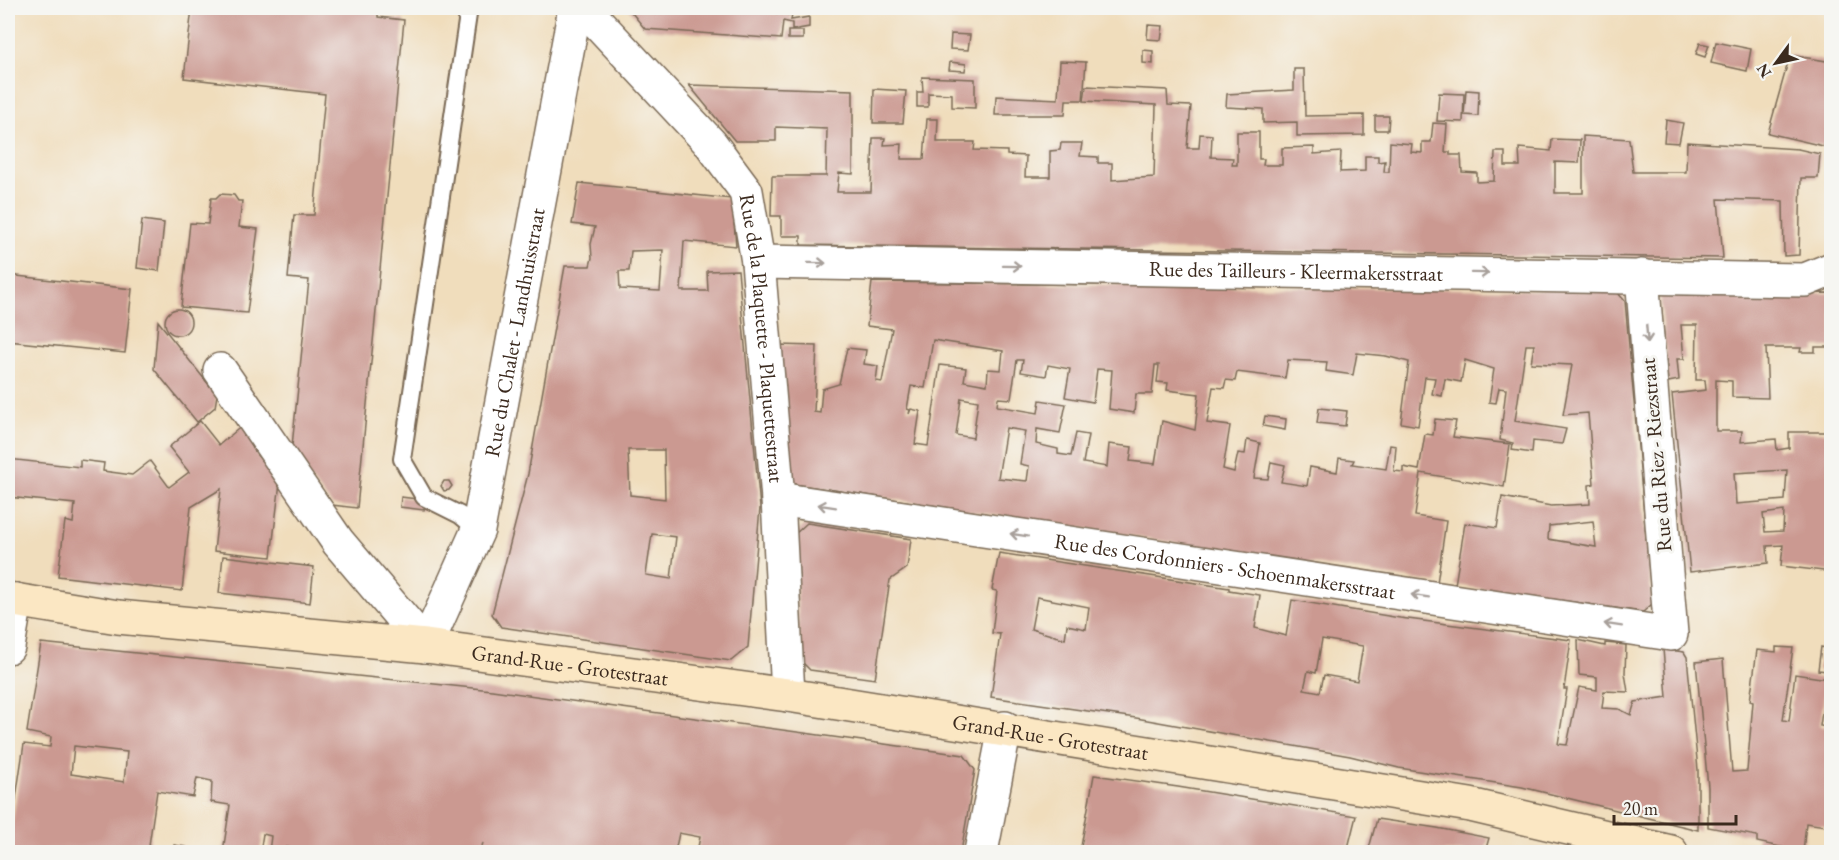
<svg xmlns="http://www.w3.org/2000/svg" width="1839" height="860" font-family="'EB Garamond',serif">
	<rect width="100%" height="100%" fill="#f6f6f2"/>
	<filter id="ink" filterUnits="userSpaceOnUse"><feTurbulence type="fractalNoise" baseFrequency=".0167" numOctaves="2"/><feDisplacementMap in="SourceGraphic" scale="12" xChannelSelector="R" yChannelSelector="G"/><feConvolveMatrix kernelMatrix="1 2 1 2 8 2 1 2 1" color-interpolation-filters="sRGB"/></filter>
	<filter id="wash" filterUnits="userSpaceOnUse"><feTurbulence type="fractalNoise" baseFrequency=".008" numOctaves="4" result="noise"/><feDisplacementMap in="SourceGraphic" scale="24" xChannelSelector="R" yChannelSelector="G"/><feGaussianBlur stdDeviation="1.35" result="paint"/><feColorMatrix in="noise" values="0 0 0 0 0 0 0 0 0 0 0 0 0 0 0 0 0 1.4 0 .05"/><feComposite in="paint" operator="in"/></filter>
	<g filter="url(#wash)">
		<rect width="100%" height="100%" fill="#f0ddbc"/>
		<g id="blocks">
			<g fill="#cb9991" fill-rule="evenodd">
				<polygon points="192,8 378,8 378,17 404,20 357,508 332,505 291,456 309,280 288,278 294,215 314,215 325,94 184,78"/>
				<polygon points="628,8 752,8 752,11 792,15 791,20 809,17 809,27 792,30 792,23 783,21 781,39 645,29"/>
				<polygon points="1148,25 1163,26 1161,40 1147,39"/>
				<rect x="788" y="31" width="15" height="8"/>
				<polygon points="951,34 970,35 968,50 950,49"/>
				<polygon points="1716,42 1751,49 1747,71 1711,63"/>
				<polygon points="1700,43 1709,45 1705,57 1696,54"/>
				<polygon points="1143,50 1153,51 1153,64 1143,63"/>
				<polygon points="1790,55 1832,62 1832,148 1768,133"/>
				<polygon points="1060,61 1086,62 1083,100 1066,100 1065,115 995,115 996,96 1058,99"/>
				<polygon points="950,62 966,64 965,71 949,70"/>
				<polygon points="1294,69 1304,69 1305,116 1364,115 1364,135 1297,136 1297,122 1263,123 1263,109 1226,107 1227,94 1294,90"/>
				<polygon points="922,77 975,79 975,108 952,107 952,94 928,93 928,107 917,107 917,92 923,92"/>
				<polygon points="689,85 853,90 853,174 839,173 837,192 871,192 873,138 885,138 884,145 902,144 901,159 924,159 927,119 938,119 937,142 975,142 974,150 1007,151 1007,155 1026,156 1025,177 1050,177 1050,151 1060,150 1061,143 1082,143 1080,156 1098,157 1098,163 1112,163 1112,180 1154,177 1156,105 1084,101 1086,86 1167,90 1168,105 1191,106 1187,148 1199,148 1200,134 1212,135 1211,157 1233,158 1232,165 1237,165 1237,132 1259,132 1259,159 1264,159 1263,165 1282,165 1282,148 1314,147 1314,154 1341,152 1340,172 1365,171 1365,156 1378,156 1378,162 1385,161 1384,172 1389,172 1390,142 1412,144 1411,152 1422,153 1422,142 1431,142 1433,123 1447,124 1445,152 1450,152 1450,155 1461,155 1462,172 1477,173 1477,182 1494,181 1495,152 1505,152 1505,166 1520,166 1519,148 1551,151 1552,139 1580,140 1579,163 1555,162 1555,193 1583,193 1583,136 1629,139 1633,172 1686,172 1687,142 1798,149 1820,154 1818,178 1801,178 1799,255 1784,256 1783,201 1718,199 1723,258 801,245 801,236 781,236 781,216 771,216 772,176 826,176 827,129 776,127 776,141 735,141"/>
				<polygon points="874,89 906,91 903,123 873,123"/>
				<polygon points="1466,90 1479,91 1478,116 1464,115"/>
				<polygon points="1439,93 1464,94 1463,122 1437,121"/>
				<polygon points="1375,116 1389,116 1388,130 1375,130"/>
				<polygon points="1666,120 1683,123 1679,143 1664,142"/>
				<path d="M579,183L732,199L736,246L684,241L681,291H708L707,271L738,270L760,508L748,647L731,661L501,627L492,614L528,474L565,266H590L592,258L591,244L595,227L572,224ZM663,250L660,291L620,289L619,271H629L631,251ZM628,450H664L665,499L630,495ZM652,534L676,537L671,579L646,575Z"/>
				<polygon points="220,194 234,195 238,201 242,201 239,227 258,229 247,313 181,307 190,223 208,224 211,198 216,198"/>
				<polygon points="142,220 164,223 159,271 137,268"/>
				<polygon points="8,275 132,289 125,353 8,341"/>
				<path d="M872,282L1616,291L1625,301L1652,604L1643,612L1455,585L1465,523L1497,528L1502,497L1551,506L1590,504L1589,485L1594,484L1588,413L1563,415L1572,365L1531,363L1534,345H1526L1515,421L1566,429L1562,444L1533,441L1532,453L1512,450L1513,443L1500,440L1506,389L1499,388L1496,403L1489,402L1494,369L1465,360L1461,382L1445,379L1442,396L1432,394L1435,378L1425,377L1418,426L1401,423L1409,362L1386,356L1357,353L1353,375L1326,371L1327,362L1288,360L1285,378L1237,372L1235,381L1226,380L1224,388L1213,387L1207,423L1230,426L1223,469L1234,472L1238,453L1245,454L1247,440L1260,443L1254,478L1268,479L1271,462L1285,465L1281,482L1307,486L1310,467L1337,472L1339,458L1354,460L1352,464L1386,469L1390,445L1396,446L1394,471L1403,472V467L1419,470L1425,434L1433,435L1435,419L1456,421L1453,437L1510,444L1504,487L1421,473L1415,516L1446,521L1437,583L794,484L787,476L778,345L817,346L814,412L820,413L822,389L839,384L847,348L866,350L864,364L878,366L876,381L882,382L892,329L867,326ZM933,340L1003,351L1001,370L988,369L987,385L964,381L966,368L940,365L928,446L915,444L920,411L911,409L909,414L910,410L907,409L911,386L925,388ZM1017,360H1023L1021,372L1046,376L1048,365L1070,369L1065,397L1093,402L1097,369L1112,370L1109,409L1134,413L1136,394H1152L1155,365H1159L1157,382L1168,383L1167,390L1199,394L1195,430L1162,421L1155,464L1130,461L1132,447L1109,444L1107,467L1083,463L1088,435L1076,433L1071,456L1058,454V449L1036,444L1037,429L1060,433L1066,404L1040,400L1038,413L997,406L998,398L1011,399ZM961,398L978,401L973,438L956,435ZM1006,428L1025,431L1020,464L1029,466L1027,481L998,478ZM1593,521L1596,547L1548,539L1549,526Z"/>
				<path d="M1832,293V347H1815V352H1800L1801,348H1766L1768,398L1732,397V381L1716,380V431H1742L1741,442L1776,439L1777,450L1789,448V432H1832V572L1781,566L1783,545L1767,546L1768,563L1690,572L1672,394L1706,390L1705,380H1696L1697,325H1681L1684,359H1677L1679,380L1668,382L1660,294ZM1787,470L1785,500L1736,504L1734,473ZM1784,511L1783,531L1765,532L1763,514Z"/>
				<circle cx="178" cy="322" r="13"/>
				<polygon points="158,321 217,395 215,407 197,422 154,369"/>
				<polygon points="1319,408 1347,411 1345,426 1317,423"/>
				<polygon points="1265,416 1286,419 1285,430 1263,426"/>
				<polygon points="200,421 219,445 243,425 262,450 257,455 280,482 271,557 214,551 221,489 191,507 182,591 58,576 65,521 73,523 75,504 8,497 8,459 80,467 80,460 104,463 103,471 132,475 150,461 169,487 189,472 169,447"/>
				<polygon points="444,481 449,481 452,486 449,490 444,491 441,486"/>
				<polygon points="401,497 425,500 424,510 400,507"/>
				<polygon points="807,523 911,539 907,568 890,580 875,679 810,670 801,661 793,536"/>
				<path d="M999,553L1229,588V590L1260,595L1255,628L1286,636L1292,600L1400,618L1571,640L1564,689H1567L1558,744L1567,745L1579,687L1597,690V677L1579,675L1578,640L1605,646V643L1626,645L1625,673L1628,692L1604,691L1602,708L1619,709L1631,715L1635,702L1667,697L1663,649L1684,652L1687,657L1698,770V830L1522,787L1399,768L1350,756L1136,718L991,697L1000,634L992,633L997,591L992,590ZM1037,597L1089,607L1086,629L1067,625L1065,639L1031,629ZM1322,639L1363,646L1357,681L1324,675L1320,692L1304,689L1308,671L1316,673Z"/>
				<polygon points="223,556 314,567 310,603 219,593"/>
				<path d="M41,643L492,690L964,755L975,770L961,852H872L855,849V852H697L700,837L679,833L675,852H480L483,843L480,852H407L396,850L395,852H360L339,849L338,852H310L286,847L285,852H269L271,836L263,834L260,852H223L230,805L211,802L212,781L197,778L193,797L157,791L148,852H8L24,744L50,747L51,737L27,732ZM74,746L127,752L124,782L71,774Z"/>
				<polygon points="1776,647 1793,648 1783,720 1789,721 1795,674 1827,679 1820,726 1832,728 1832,827 1806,823 1803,852 1757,842 1757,836 1708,827 1708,787 1696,662 1723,659 1732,772 1747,771 1753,702 1750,701 1757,650 1776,652"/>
				<polygon points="1821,647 1831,649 1827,671 1818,670"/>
				<polygon points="1094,775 1178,787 1356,816 1347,852 1080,852"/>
				<polygon points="1377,819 1437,828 1489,838 1485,852 1368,852"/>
				<polygon points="174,845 186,847 185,852 173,852"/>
			</g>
		</g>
	</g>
	<g filter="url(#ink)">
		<use href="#blocks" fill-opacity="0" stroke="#7a6955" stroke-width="1.5"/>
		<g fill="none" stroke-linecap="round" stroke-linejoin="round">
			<g stroke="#7a6955" stroke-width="20">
				<polyline id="service" points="469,8 402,459 424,497 460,515 478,530"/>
			</g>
			<g stroke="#7a6955" stroke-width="36">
				<g id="minor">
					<path id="s1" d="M584,8L711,144L746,191L758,262L778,499L788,695"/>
					<path id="s2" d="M758,262L1805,280L1832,269"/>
					<polyline points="220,370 338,542 426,646"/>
					<path id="s3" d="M778,499L1671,634L1642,276"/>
					<polyline points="8,647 16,600"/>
					<polyline points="981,852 1005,728"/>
				</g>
			</g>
			<g stroke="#7a6955" stroke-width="36">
				<g id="tertiary">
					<path id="s4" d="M426,646L478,530L575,8"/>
				</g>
			</g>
			<g stroke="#7a6955" stroke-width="36">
				<g id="secondary">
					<path id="s5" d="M8,599L118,617L426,646L788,695L1470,805L1671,852"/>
				</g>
			</g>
			<use href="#service" stroke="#fff" stroke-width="16"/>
			<use href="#minor" stroke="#fff" stroke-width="33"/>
			<use href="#tertiary" stroke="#fff" stroke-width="33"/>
			<use href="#secondary" stroke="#fbe7c3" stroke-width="33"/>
		</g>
		<defs><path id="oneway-shaft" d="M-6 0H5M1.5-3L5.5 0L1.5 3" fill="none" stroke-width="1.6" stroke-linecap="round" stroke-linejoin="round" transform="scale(1.5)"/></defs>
		<g stroke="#a79f9a">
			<use href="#oneway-shaft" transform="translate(817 263) rotate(1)"/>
			<use href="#oneway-shaft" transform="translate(1012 266) rotate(1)"/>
			<use href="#oneway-shaft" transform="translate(1480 273) rotate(1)"/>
			<use href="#oneway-shaft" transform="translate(1647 334) rotate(85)"/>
			<use href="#oneway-shaft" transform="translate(827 506) rotate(-171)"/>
			<use href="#oneway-shaft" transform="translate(1019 535) rotate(-171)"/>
			<use href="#oneway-shaft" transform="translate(1420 596) rotate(-171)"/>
			<use href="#oneway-shaft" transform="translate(1613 625) rotate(-171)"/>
		</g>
	</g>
	<g text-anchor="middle" stroke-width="6" stroke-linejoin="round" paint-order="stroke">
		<g font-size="21" fill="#3b2a1e" stroke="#f6f6f2">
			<text dy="7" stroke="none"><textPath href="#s2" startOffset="538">Rue des Tailleurs - Kleermakersstraat</textPath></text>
			<text dy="7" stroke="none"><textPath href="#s4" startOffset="328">Rue du Chalet - Landhuisstraat</textPath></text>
			<text dy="7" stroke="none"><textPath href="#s1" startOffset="393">Rue de la Plaquette - Plaquettestraat</textPath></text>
			<text transform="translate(1656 455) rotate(-95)" y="7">Rue du Riez - Riezstraat</text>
			<text dy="7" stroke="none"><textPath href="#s3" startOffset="452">Rue des Cordonniers - Schoenmakersstraat</textPath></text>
			<text dy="7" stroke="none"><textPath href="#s5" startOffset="566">Grand-Rue - Grotestraat</textPath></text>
			<text dy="7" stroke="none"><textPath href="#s5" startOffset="1052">Grand-Rue - Grotestraat</textPath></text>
		</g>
	</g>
	<rect width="1839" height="860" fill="none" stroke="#f6f6f2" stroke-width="30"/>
	<g transform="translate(1776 63) rotate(237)" stroke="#f6f6f2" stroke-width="4.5" paint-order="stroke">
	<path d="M0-4.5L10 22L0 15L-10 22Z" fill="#3b2a1e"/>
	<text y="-9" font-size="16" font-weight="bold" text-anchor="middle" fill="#3b2a1e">N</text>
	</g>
	<path d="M1614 815v9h122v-9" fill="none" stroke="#3b2a1e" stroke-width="3"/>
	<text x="1623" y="815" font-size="18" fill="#3b2a1e" stroke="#f6f6f2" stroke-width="4.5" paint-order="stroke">20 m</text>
</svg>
